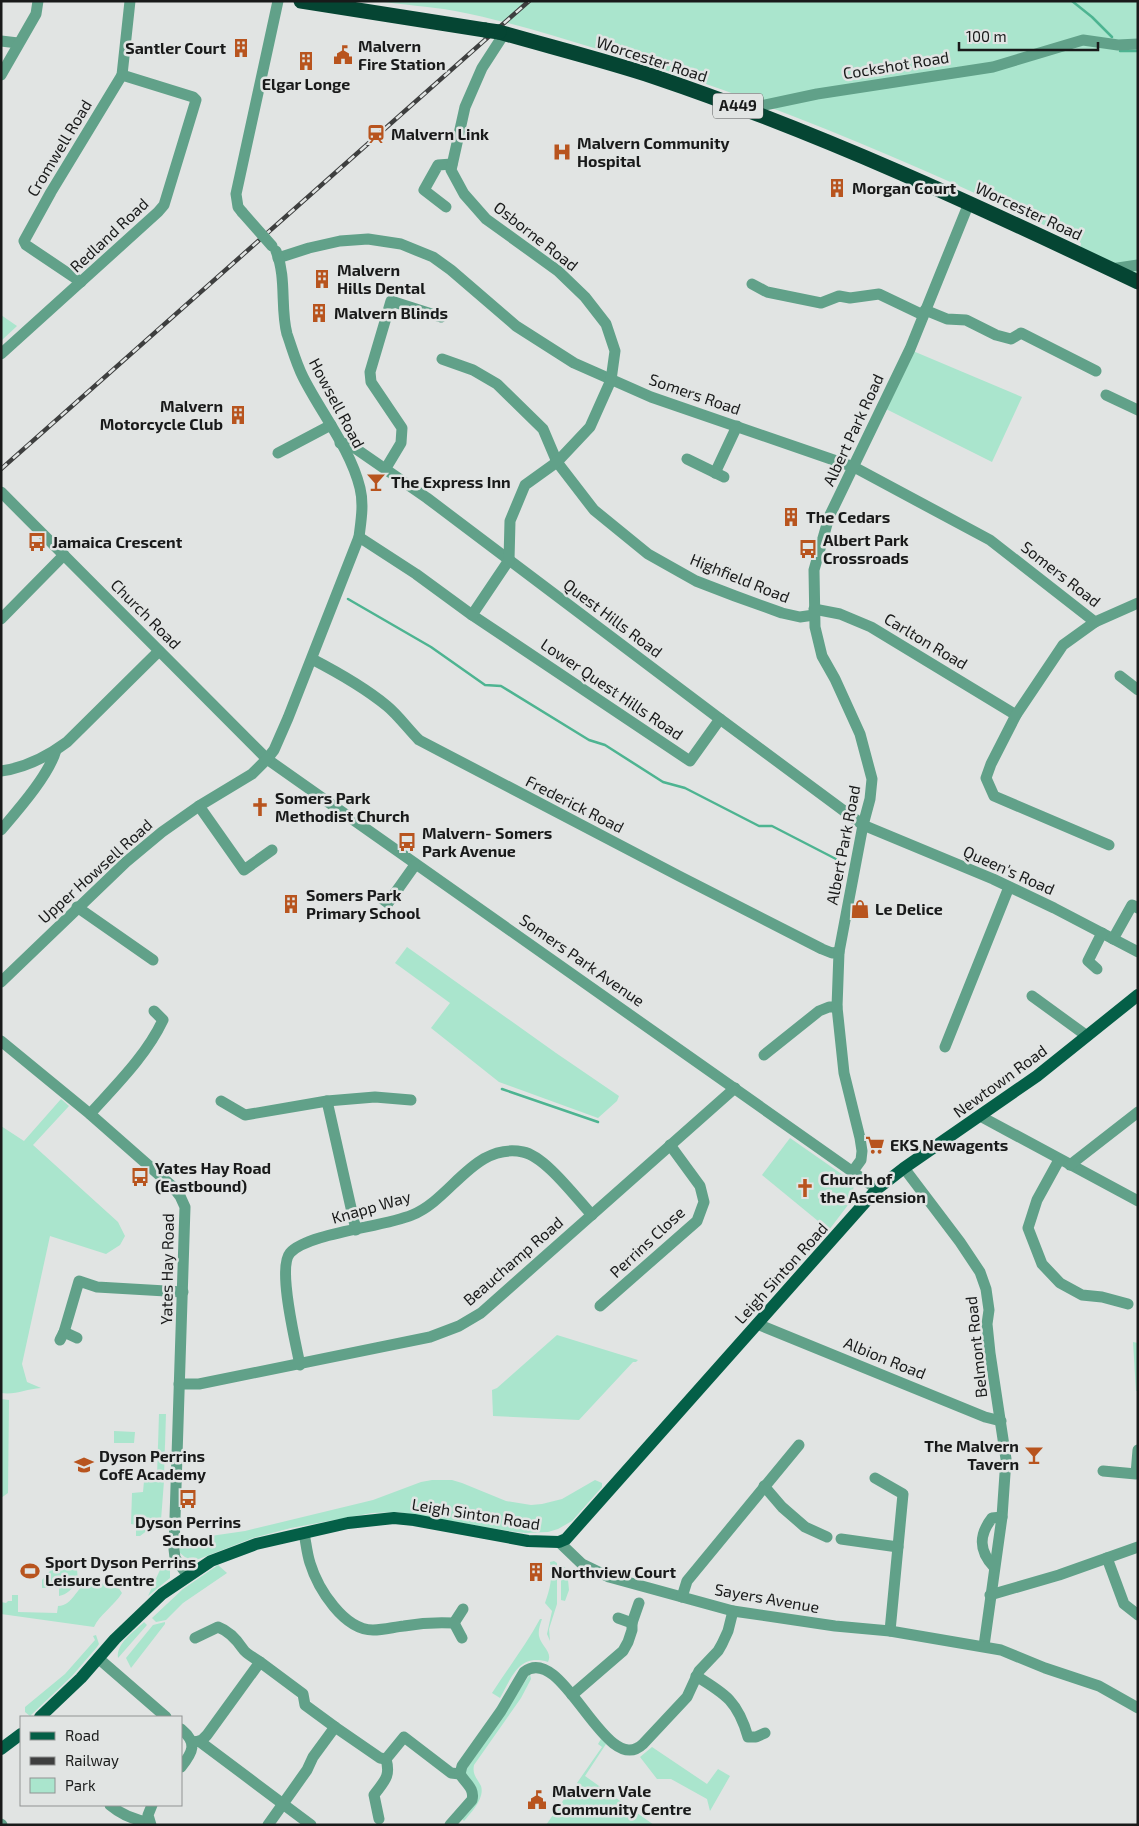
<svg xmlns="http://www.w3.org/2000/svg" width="1139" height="1826" font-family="'Exo 2',sans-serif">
	<rect width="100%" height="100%" fill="#e1e4e3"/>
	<g fill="#aae5cd">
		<path d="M376,1H1138V278L1080,250L1081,243C924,167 762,97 594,48C548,34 502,20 455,11C429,6 402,5 376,1Z"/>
		<polygon points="1,315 17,326 1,341"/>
		<polygon points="913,351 1022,397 992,462 884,408"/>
		<polygon points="407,947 556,1053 619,1096 617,1101 598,1118 499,1082 431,1028 450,1003 395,963"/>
		<path d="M61,1099L69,1106L33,1145L118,1222L125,1236L120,1245L106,1254L50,1236L22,1364L27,1382L41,1388C26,1389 16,1395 1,1393V1126L24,1141Z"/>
		<polygon points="790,1138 853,1182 854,1197 829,1230 762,1175"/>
		<polygon points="557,1335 638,1360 636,1362 633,1362 579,1420 493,1416 492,1390 497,1388"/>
		<polygon points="1133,1342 1138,1343 1138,1391 1136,1391"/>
		<polygon points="1,1399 9,1400 8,1493 1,1498"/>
		<polygon points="159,1414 166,1414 164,1476 157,1476"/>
		<polygon points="114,1431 135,1432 134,1443 114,1443"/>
		<polygon points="432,1480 452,1480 462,1483 506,1501 531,1505 542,1504 562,1499 595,1480 602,1483 602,1487 572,1521 558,1529 548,1532 525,1533 509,1531 398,1512 372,1513 291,1528 253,1538 191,1562 180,1553 180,1543 183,1540 245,1531 373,1500 421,1482"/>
		<polygon points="144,1481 164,1481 161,1520 140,1536 136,1536 136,1525 131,1524 132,1493 143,1492"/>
		<path d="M57,1559L74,1560V1568L77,1569L78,1582C72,1588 67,1595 59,1596V1588H42V1580L57,1563Z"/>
		<polygon points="165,1559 170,1568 170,1578 148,1596"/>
		<path d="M554,1561L557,1563V1604L549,1629L550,1641L547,1634L552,1611L545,1603C550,1589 553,1577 550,1562Z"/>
		<polygon points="218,1565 227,1573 183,1603 166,1620 156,1622 152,1618 183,1589"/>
		<polygon points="562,1565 573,1575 568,1580 569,1590 565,1601 561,1600 561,1566"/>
		<path d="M88,1583L116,1584L122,1593C114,1606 99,1615 94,1627L1,1614V1602L6,1603L8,1601H12V1595H18V1612L57,1613L58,1606C74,1605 75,1588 88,1583Z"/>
		<path d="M540,1619H542C540,1625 538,1630 539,1636C541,1646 553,1652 548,1662C519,1653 512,1677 500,1698L492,1693C508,1668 526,1645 540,1619Z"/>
		<path d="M144,1622L147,1625L118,1658C116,1643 134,1632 144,1622Z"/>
		<polygon points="165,1622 165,1624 131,1668 126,1658 153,1625"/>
		<polygon points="96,1635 99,1644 97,1647 72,1676 30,1716 25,1712 25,1707 65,1674 95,1640 93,1636"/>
		<path d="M530,1674L531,1679L521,1698L474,1765C472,1775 477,1778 481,1786C485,1798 471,1813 464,1821L462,1819L476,1787L466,1774V1770Z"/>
		<polygon points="601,1739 606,1744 585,1776 654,1825 546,1825 567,1795 571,1798 580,1786 577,1783 602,1747 598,1744"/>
		<polygon points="652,1747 707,1784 718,1769 730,1776 710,1811 707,1799 671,1779 657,1779 640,1757"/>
	</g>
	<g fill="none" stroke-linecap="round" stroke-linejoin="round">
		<g stroke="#4db491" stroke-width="2.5">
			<polyline points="1072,1 1092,17 1112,37"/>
			<polyline points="1120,51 1138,51"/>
			<polyline points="348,599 431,647 485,685 501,686 589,740 605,745 663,782 685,788 759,826 772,826 836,859"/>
			<polyline points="502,1089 598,1122"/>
		</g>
		<g stroke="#61a189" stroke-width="11">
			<polyline points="1,41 18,43"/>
			<polyline points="1,75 36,14 38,1"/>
			<polyline points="746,109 817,94 993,67 1083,40 1118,45 1138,44"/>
			<polyline points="446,207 424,190 438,165 452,164"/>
			<polyline points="242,212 238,207 236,194 278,1"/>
			<polyline points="278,258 309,248 340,241 368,239 401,244 433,257 451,270 516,326 574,363 651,397 854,467 990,540 1095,622"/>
			<polyline points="1111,269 1138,265"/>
			<polyline points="81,282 26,245 24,241 51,192 122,75 130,1"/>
			<polyline points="752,284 767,292 821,303 839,296 850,298 879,294 923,315"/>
			<polyline points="925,310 947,319 966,320 996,335 1011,339 1021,333 1096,371"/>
			<polyline points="1,354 158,212 164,205 196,100 193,97 122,75"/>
			<polyline points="442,359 473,370 497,384 543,429 557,462 594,510 648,554 696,581 735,596 782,613 800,617 814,615"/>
			<polyline points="1106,395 1138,410"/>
			<polyline points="340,443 349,444 427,498 720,719 863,825 993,879 1054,908 1138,952"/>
			<polyline points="278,453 331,425"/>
			<polyline points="687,459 724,477"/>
			<polyline points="386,468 401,443 402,428 371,382 370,372 391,301 441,317"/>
			<polyline points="715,473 737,426"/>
			<polyline points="1,492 267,759 877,1189"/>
			<polyline points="359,537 416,574 472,615 690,761 720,719"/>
			<polyline points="814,609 840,614 871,627 1016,715"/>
			<polyline points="472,615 509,560 510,521 525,485 557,462 590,427 611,380 615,351 606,324 585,297 558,271 486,219 464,194 451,170 465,107 482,68 504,34"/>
			<polyline points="1,619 64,555"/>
			<path d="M312,659C339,673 364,687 387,706C398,715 408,729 419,740L679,876L822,949L832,953L839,952"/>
			<polyline points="1120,676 1138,690"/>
			<path d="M1,771C25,768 48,756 67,742L159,651"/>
			<polyline points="199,806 244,870 272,850"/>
			<path d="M1,830C18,810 49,775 56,750"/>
			<polyline points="1109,845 994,796 986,778 991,764 1016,715 1063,645 1095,622 1138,603"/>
			<polyline points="380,897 388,903 415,865"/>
			<polyline points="77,907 153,960"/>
			<polyline points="1113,939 1132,905 1138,908"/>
			<polyline points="1097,969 1088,961 1102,933"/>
			<path d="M1,982L126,862L162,832L199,806L252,774L267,759L274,750L288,718L359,537C361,521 364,504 360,488C350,448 321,413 303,377C296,363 292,348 287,334C280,308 287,278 276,251"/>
			<polyline points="1032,996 1087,1036"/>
			<polyline points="1,1041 90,1114 173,1187 180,1196 185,1207 174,1549 175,1558 188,1576"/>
			<polyline points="945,1047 1009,887"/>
			<polyline points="764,1055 819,1011 829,1007 837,1007"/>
			<polyline points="221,1101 245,1115 327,1101 356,1230"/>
			<polyline points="327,1101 375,1097 411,1100"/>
			<path d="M90,1114C116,1085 146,1056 163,1020L154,1011"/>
			<polyline points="980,1116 1138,1201"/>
			<polyline points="1059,1160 1037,1200 1028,1228 1042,1264 1060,1283 1082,1295 1102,1297 1128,1304"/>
			<polyline points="1070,1165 1138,1112"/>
			<polyline points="904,1168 960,1242 980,1272 986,1289 989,1310 987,1324 990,1353 1006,1459 1002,1517 984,1646"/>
			<polyline points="853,1171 861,1160 862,1151 860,1138 844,1073 837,1007 839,952 863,825 870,799 872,779 860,734 835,679 822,656 815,627 814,570 829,517 910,349 969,203"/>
			<polyline points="600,1306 697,1221 704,1202 700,1186 670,1145"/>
			<polyline points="757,1324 985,1417 1001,1421"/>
			<polyline points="64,1332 77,1338"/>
			<polyline points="60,1340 64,1332 79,1281 97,1287 183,1292"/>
			<path d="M300,1365C296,1344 277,1268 290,1253C308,1233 384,1227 412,1215C452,1199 474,1142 523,1152C545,1156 576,1198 592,1215"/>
			<polyline points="179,1384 199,1384 430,1337 459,1326 481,1313 735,1088"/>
			<polyline points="1103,1471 1136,1474 1138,1450"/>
			<polyline points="875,1478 903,1494 890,1631"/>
			<polyline points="764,1486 782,1507 805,1527 827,1537"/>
			<path d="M304,1533C306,1543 307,1554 310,1563C318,1589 344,1630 373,1630C384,1630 394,1627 404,1626C421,1623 437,1622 454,1623L463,1609"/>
			<polyline points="841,1539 898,1547"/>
			<polyline points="559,1542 582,1564 609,1577 733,1611 835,1626 890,1631 1001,1650 1045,1668 1099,1686 1138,1708"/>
			<polyline points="1107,1558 1124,1604 1138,1615"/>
			<path d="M994,1567C979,1551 978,1536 992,1518L1002,1517"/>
			<polyline points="990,1595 1059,1575 1138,1547"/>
			<polyline points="682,1597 687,1581 799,1445"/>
			<polyline points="454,1623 462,1638"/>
			<polyline points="632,1623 639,1603"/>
			<path d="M195,1638L218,1627C229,1631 237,1640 243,1649C246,1654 255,1658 260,1662"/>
			<polyline points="98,1658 166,1717"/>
			<path d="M696,1676C726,1694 738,1702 748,1737H756L765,1733"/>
			<polyline points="572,1695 623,1651 628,1642 632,1630 632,1623 618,1618"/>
			<path d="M181,1729C198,1743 193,1752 181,1767"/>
			<polyline points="199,1741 311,1825"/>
			<polyline points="192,1742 201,1741 207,1735 260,1662 303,1694 305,1705 335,1727"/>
			<polyline points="386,1759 404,1737 451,1773 460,1774"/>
			<path d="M110,1805C122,1815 133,1820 149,1822"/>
			<path d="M379,1819L374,1795C384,1781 391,1777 386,1759"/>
			<polyline points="1,1824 2,1825"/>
			<polyline points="151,1825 148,1815 152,1805"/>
			<polyline points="268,1825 307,1770 313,1757 335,1727 380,1758 386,1759"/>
			<path d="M450,1825L472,1800C475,1788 465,1783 460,1774L462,1766L501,1711L524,1672C563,1641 605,1780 643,1744L687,1697L699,1671L718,1651L722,1644L728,1631L733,1611"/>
		</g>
		<g stroke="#045f47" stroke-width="12">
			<polyline points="40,1717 81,1678 115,1639 162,1594 211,1561 256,1544 348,1523 394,1518 414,1520 528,1541 559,1542 566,1539 877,1189 904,1168 1037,1076 1138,995"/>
			<polyline points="1,1749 21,1734"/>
		</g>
		<g stroke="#054533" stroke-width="15">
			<polyline points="301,1 485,30"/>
			<path d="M499,32C551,47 603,60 655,77C821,133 980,207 1138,282"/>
		</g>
		<g stroke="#3e3f3f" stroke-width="4.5">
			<polyline id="rail" points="1,469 529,1"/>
		</g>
		<use href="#rail" stroke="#e1e4e3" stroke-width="2.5" stroke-dasharray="8" stroke-linecap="butt"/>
		<polyline stroke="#61a189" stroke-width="11" points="242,212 272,246"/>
		<polyline stroke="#054533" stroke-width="15" points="485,30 499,32"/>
	</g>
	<defs>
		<g id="building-bare" transform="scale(1.5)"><path d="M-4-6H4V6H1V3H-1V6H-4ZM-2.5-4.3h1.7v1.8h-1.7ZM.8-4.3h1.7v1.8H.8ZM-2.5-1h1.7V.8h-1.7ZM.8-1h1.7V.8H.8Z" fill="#b8541e" stroke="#e1e4e3" stroke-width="2.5" paint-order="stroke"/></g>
		<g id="civic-bare" transform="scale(1.5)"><path d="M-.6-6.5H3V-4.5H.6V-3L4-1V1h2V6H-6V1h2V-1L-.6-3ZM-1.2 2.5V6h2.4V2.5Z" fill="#b8541e" stroke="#e1e4e3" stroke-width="2.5" paint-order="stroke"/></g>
		<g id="station-bare" transform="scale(1.5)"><path d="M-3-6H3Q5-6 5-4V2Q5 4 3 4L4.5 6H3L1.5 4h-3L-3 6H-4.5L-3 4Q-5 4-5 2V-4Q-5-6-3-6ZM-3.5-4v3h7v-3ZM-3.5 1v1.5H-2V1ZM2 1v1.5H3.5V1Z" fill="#b8541e" stroke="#e1e4e3" stroke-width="2.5" paint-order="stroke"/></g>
		<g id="hospital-bare" transform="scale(1.5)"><path d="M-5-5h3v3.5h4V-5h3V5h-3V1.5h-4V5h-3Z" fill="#b8541e" stroke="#e1e4e3" stroke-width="2.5" paint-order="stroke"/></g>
		<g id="bar-bare" transform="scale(1.5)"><path d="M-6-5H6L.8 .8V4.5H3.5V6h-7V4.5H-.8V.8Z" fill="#b8541e" stroke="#e1e4e3" stroke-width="2.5" paint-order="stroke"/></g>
		<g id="bus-bare" transform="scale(1.5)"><path d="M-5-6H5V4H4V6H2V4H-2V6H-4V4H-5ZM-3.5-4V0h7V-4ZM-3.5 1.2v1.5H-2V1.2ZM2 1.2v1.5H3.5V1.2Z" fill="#b8541e" stroke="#e1e4e3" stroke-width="2.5" paint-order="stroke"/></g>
		<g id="church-bare" transform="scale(1.5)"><path d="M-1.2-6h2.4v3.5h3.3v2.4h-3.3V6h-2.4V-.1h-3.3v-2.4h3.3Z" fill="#b8541e" stroke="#e1e4e3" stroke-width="2.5" paint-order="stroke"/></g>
		<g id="shop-bare" transform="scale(1.5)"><path d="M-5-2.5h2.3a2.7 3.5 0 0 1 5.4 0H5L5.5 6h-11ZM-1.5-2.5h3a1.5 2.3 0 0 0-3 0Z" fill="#b8541e" stroke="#e1e4e3" stroke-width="2.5" paint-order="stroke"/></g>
		<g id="supermarket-bare" transform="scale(1.5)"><path d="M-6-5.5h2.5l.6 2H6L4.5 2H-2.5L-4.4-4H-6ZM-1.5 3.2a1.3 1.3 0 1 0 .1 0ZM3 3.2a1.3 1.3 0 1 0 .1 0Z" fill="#b8541e" stroke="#e1e4e3" stroke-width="2.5" paint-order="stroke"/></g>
		<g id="school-bare" transform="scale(1.5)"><path d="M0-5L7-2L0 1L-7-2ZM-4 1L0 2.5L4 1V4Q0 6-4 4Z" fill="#b8541e" stroke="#e1e4e3" stroke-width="2.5" paint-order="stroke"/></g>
		<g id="stadium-bare" transform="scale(1.5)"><path d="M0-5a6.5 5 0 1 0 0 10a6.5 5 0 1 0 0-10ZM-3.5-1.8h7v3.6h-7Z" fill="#b8541e" stroke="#e1e4e3" stroke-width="2.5" paint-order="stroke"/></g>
	</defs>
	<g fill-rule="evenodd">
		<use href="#building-bare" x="241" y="48"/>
		<use href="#civic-bare" x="343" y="55"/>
		<use href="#building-bare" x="306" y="61"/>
		<use href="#station-bare" x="376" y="134"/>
		<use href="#hospital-bare" x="562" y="152"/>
		<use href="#building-bare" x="837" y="188"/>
		<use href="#building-bare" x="322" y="279"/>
		<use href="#building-bare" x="319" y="313"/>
		<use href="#building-bare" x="238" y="415"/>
		<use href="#bar-bare" x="376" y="482"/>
		<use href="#building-bare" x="791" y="517"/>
		<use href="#bus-bare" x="37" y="542"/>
		<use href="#bus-bare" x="808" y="549"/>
		<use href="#church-bare" x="260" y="807"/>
		<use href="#bus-bare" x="407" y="842"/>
		<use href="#building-bare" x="291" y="904"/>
		<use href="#shop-bare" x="860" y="909"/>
		<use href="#supermarket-bare" x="875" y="1145"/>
		<use href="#bus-bare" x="140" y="1177"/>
		<use href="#church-bare" x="805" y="1188"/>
		<use href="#bar-bare" x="1034" y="1455"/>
		<use href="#school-bare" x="84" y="1465"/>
		<use href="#bus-bare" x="188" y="1499"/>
		<use href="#stadium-bare" x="30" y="1571"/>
		<use href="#building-bare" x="536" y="1572"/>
		<use href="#civic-bare" x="537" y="1800"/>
	</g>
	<g text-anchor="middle" stroke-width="5" stroke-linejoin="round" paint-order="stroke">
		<rect fill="#e1e4e3" stroke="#555756" stroke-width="1" x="713" y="93.5" width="50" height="25" rx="4"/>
		<g font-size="15" font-weight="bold" fill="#191a1a">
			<text x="738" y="111">A449</text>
		</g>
		<g font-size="16" font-weight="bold" fill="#191a1a" stroke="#e1e4e3" text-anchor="start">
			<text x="358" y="52">Malvern<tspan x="358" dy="18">Fire Station</tspan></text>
			<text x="226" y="54" text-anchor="end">Santler Court</text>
			<text x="306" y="90" text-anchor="middle">Elgar Longe</text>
			<text x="391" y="140">Malvern Link</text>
			<text x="577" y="149">Malvern Community<tspan x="577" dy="18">Hospital</tspan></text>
			<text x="852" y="194">Morgan Court</text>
			<text x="337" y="276">Malvern<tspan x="337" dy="18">Hills Dental</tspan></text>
			<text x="334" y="319">Malvern Blinds</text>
			<text x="223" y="412" text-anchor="end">Malvern<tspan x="223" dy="18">Motorcycle Club</tspan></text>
			<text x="391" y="488">The Express Inn</text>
			<text x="806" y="523">The Cedars</text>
			<text x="823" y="546">Albert Park<tspan x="823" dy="18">Crossroads</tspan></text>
			<text x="52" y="548">Jamaica Crescent</text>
			<text x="275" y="804">Somers Park<tspan x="275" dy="18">Methodist Church</tspan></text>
			<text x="422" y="839">Malvern- Somers<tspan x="422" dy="18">Park Avenue</tspan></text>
			<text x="306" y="901">Somers Park<tspan x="306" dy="18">Primary School</tspan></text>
			<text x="875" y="915">Le Delice</text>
			<text x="890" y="1151">EKS Newagents</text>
			<text x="155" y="1174">Yates Hay Road<tspan x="155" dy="18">(Eastbound)</tspan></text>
			<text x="820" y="1185">Church of<tspan x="820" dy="18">the Ascension</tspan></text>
			<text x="1019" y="1452" text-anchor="end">The Malvern<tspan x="1019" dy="18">Tavern</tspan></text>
			<text x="99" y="1462">Dyson Perrins<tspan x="99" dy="18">CofE Academy</tspan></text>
			<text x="188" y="1528" text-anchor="middle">Dyson Perrins<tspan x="188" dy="18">School</tspan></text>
			<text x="45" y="1568">Sport Dyson Perrins<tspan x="45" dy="18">Leisure Centre</tspan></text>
			<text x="551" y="1578">Northview Court</text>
			<text x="552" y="1797">Malvern Vale<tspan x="552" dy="18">Community Centre</tspan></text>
		</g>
		<g font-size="16" fill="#191a1a" stroke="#e1e4e3">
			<text transform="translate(652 59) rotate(18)" y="6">Worcester Road</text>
			<text transform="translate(896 65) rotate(-9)" y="6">Cockshot Road</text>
			<text transform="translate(59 148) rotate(-59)" y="6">Cromwell Road</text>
			<text transform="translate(1029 211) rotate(25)" y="6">Worcester Road</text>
			<text transform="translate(109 235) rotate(-43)" y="6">Redland Road</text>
			<text transform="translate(536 236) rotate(38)" y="6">Osborne Road</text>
			<text transform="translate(695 394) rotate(19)" y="6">Somers Road</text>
			<text transform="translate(337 403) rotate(62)" y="6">Howsell Road</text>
			<text transform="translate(853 430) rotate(-65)" y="6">Albert Park Road</text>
			<text transform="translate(1061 574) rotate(38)" y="6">Somers Road</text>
			<text transform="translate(740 578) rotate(22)" y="6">Highfield Road</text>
			<text transform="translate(146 614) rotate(45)" y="6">Church Road</text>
			<text transform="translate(613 618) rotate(37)" y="6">Quest Hills Road</text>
			<text transform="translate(926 641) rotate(31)" y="6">Carlton Road</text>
			<text transform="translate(612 689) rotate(34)" y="6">Lower Quest Hills Road</text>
			<text transform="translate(575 804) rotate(27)" y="6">Frederick Road</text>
			<text transform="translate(843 845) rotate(-79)" y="6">Albert Park Road</text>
			<text transform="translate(1009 870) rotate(24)" y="6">Queen's Road</text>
			<text transform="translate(95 871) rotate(-42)" y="6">Upper Howsell Road</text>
			<text transform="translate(582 960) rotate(35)" y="6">Somers Park Avenue</text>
			<text transform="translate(1000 1081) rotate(-36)" y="6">Newtown Road</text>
			<text transform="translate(371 1207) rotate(-16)" y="6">Knapp Way</text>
			<text transform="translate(647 1242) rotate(-43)" y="6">Perrins Close</text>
			<text transform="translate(513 1261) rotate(-41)" y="6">Beauchamp Road</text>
			<text transform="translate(167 1269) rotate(-89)" y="6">Yates Hay Road</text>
			<text transform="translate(781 1273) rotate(-48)" y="6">Leigh Sinton Road</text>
			<text transform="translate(976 1347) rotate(-96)" y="6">Belmont Road</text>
			<text transform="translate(885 1358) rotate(22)" y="6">Albion Road</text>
			<text transform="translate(476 1514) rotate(9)" y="6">Leigh Sinton Road</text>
			<text transform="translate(767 1598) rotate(10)" y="6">Sayers Avenue</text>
		</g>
	</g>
	<rect width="1139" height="1826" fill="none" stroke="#191a1a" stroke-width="5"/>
	<rect x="20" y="1716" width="162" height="90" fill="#e1e4e3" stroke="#919393"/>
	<rect x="30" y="1732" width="25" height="8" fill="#045f47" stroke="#919393"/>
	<text x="65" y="1741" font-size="15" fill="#191a1a">Road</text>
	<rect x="30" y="1757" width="25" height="8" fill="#3e3f3f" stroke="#919393"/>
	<text x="65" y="1766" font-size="15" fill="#191a1a">Railway</text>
	<rect x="30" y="1778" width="25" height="15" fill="#aae5cd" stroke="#919393"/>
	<text x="65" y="1791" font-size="15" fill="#191a1a">Park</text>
	<path d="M959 42v8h139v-8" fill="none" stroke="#191a1a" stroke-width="2.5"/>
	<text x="966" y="42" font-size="15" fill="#191a1a" stroke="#e1e4e3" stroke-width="4" paint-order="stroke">100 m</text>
</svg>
